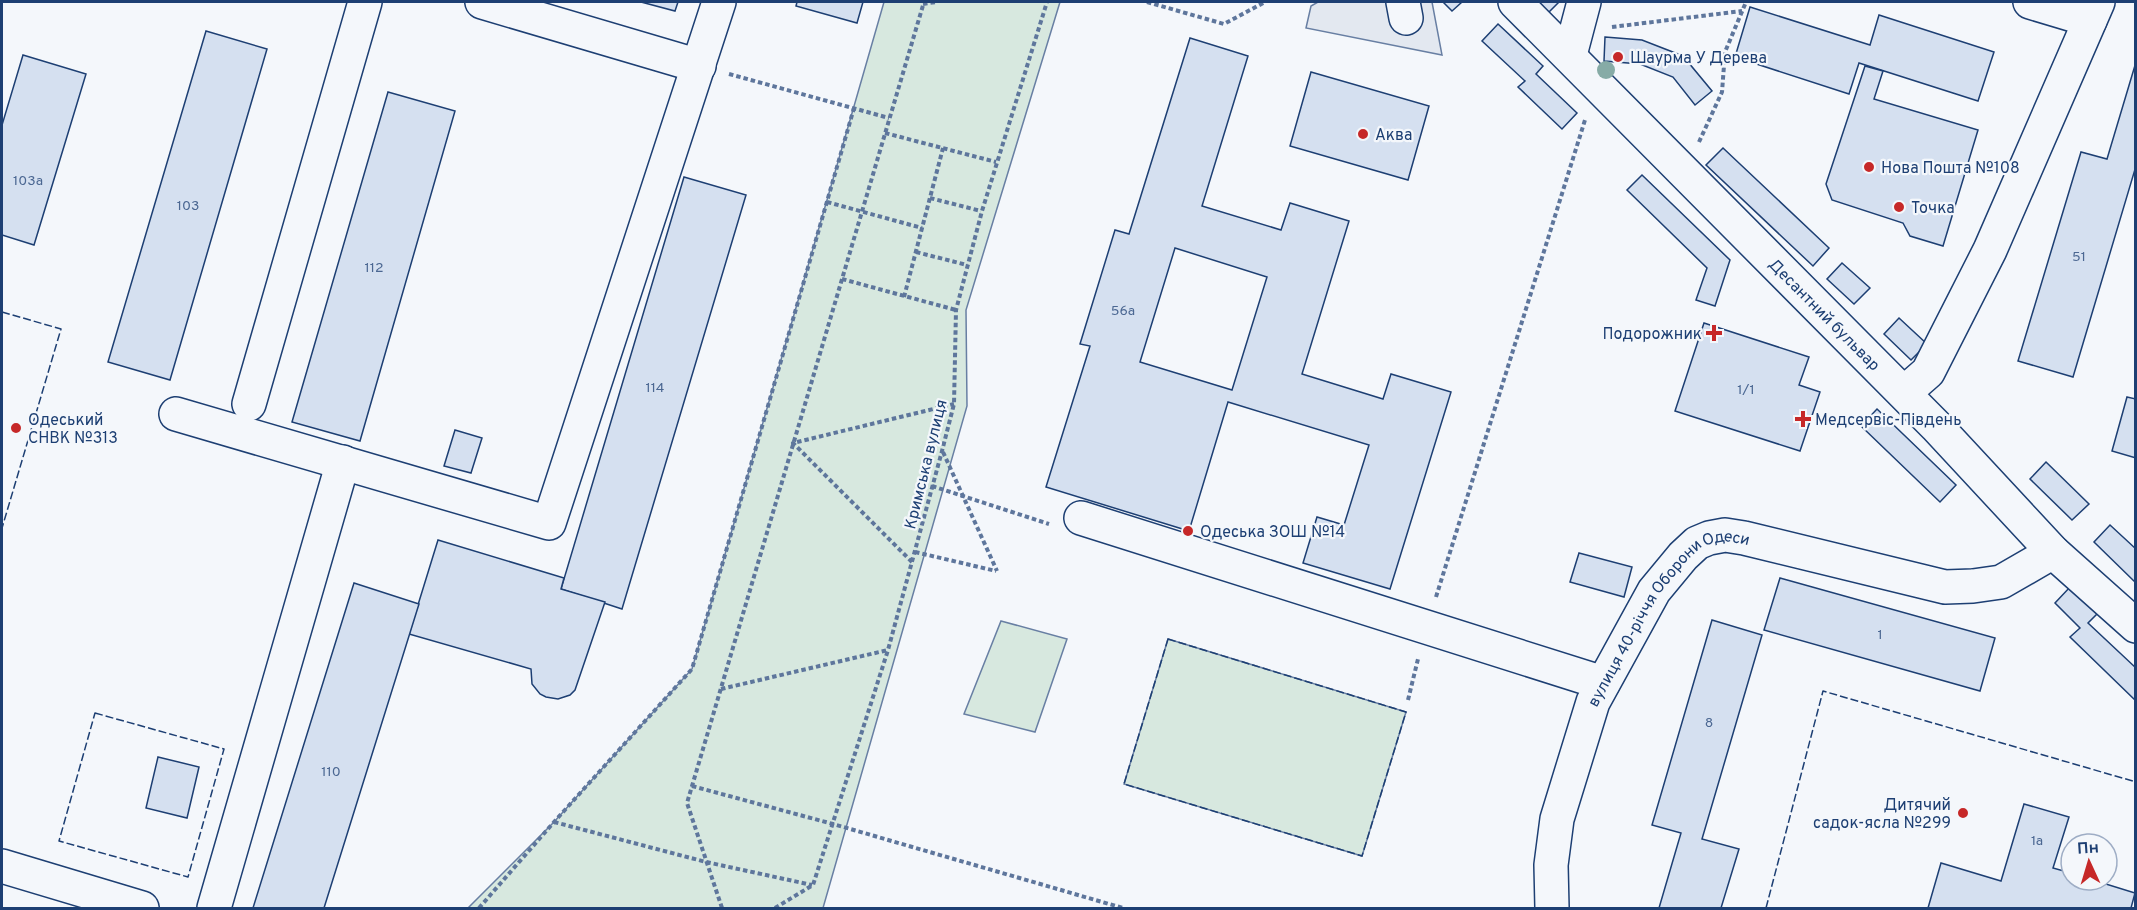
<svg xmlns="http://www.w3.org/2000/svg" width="2137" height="910" font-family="Overpass,sans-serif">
	<rect width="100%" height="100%" fill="#f4f7fb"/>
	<g fill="#d7e8df" stroke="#687fa3" stroke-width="1.5">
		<polygon points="884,2 1060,2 966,310 967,406 823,908 468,908 554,822 692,669"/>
		<polygon points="1001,621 1067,639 1035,732 964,714"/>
		<polygon points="1168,639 1406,712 1362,856 1124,784"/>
	</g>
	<polygon fill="#e3e8f0" stroke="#687fa3" stroke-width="1.5" points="1318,2 1432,2 1442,55 1306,28 1311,6"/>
	<g fill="#d5e0f0" stroke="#1d3f73" stroke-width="1.5" fill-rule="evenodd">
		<polygon points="641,2 678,2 675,11"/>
		<polygon points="797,2 863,2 857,23 796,6"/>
		<polygon points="1443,2 1462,2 1452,11"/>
		<polygon points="1528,2 1559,2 1544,17"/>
		<polygon points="1750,7 1870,45 1879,15 1994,52 1978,101 1859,63 1849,94 1735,57"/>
		<polygon points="1498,24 1543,66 1536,74 1577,113 1562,129 1518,87 1525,81 1482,41"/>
		<polygon points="206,31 267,49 170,380 108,362"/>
		<polygon points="1605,37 1642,40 1683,56 1712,91 1695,105 1673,77 1640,64 1604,61"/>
		<path d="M1190,38L1248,56L1202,206L1281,230L1290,203L1349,221L1302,374L1383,399L1391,374L1451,392L1390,589L1303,563L1317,517L1344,525L1369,445L1228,402L1189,531L1046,487L1090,346L1080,344L1115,230L1129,234ZM1175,248L1267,277L1232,390L1140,362Z"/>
		<polygon points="23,55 86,74 34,245 2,235 2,125"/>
		<polygon points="2136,62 2136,166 2073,377 2018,361 2081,152 2107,159"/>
		<polygon points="1865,66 1883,71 1874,99 1978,130 1943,246 1910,236 1903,223 1832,200 1826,184"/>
		<polygon points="1311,72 1429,106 1408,180 1290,146"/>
		<polygon points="388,92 455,111 360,441 292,422"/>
		<polygon points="1723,148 1829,248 1813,266 1706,165"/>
		<polygon points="1642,175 1730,260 1715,306 1696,300 1707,268 1627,190"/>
		<polygon points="684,177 746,195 622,609 561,589"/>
		<polygon points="1842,263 1870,288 1854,304 1827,279"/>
		<polygon points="1899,318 1927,344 1911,360 1884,334"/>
		<polygon points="1704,323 1809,357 1799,385 1820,392 1800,451 1675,411"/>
		<polygon points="2127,397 2136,399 2136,458 2112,451"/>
		<polygon points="1877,409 1956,485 1940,502 1861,426"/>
		<polygon points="455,430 482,438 471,473 444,466"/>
		<polygon points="2046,462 2089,504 2072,520 2030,479"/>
		<polygon points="2110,525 2136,549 2136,583 2094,542"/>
		<polygon points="438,540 564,578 561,589 605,602 575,690 570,695 558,699 546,697 540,694 532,684 531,669 409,634"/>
		<polygon points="1579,553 1632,567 1624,597 1570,582"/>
		<polygon points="1780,578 1995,638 1980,691 1764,630"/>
		<polygon points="354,583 419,604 324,908 253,908"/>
		<polygon points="2070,587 2097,614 2088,623 2136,668 2136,701 2070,637 2080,628 2055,603"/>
		<polygon points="1712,620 1762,635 1702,839 1739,849 1721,908 1659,908 1681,833 1652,825"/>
		<polygon points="158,757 199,767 187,818 146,808"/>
		<polygon points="2024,804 2069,817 2053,868 2071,873 2071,880 2093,880 2135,893 2131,908 1928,908 1941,863 2001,881"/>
	</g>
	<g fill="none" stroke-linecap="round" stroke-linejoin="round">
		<g stroke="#1d3f73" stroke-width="36">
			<g id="minor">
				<polyline points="482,2 699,66"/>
				<polyline points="1403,2 1406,18"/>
				<path id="s1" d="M1515,2L1936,426L2053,552L2136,626"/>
				<polyline points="2030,2 2090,20"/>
				<polyline points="1570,55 1584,2"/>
				<polyline points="1904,393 1928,372 1990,250 2098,2"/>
				<polyline points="249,404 365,2"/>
				<polyline points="176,414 549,523 719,2"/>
				<polyline points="1081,518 1603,683"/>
				<polyline points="2,866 142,908"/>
				<polyline points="214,908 343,462"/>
				<path id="s2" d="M1552,908L1551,865L1557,819L1593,702L1654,591L1683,556L1697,543L1709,538L1725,535L1744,538L1945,587L1973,586L2001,582L2053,552"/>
			</g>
		</g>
		<g stroke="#5e769c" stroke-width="4" stroke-dasharray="4.5 3" stroke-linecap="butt">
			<polyline points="1147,2 1224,24 1265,2"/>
			<polyline points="923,4 936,2"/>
			<polyline points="1612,27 1742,11"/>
			<polyline points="729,74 889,118"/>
			<polyline points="885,133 996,162"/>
			<polyline points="1699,142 1722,92 1725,52 1746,2"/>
			<polyline points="930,198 981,211"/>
			<polyline points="827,202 922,228"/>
			<polyline points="916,252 967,265"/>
			<polyline points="842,279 956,310"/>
			<polyline points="904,297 943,148"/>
			<polyline points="943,452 997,571"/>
			<polyline points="932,486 1049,524"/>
			<polyline points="915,552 996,571"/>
			<polyline points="912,562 793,443 954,404"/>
			<polyline points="1436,597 1585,120"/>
			<polyline points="721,689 888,650"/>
			<polyline points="1408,700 1418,659"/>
			<polyline points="692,786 833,824 1123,908"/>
			<polyline points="554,822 706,862 812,885"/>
			<polyline points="479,908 554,822 692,669 854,108"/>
			<polyline points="722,908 687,803 924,2"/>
			<polyline points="775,908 813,885 888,650 942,451 954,404 956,310 982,211 1047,2"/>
		</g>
		<use href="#minor" stroke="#f4f7fb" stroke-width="33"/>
		<g stroke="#1d3f73" stroke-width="1.5" stroke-dasharray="8 3" stroke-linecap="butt">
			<polyline points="2,312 61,329 2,528"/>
			<polygon points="1168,639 1406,712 1362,856 1124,784"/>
			<polygon points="95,713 224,749 188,877 59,841"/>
			<polyline points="1766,908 1823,691 2136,782"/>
		</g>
	</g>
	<circle fill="#86aba6" cx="1606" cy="70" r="9"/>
	<g fill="#c62828" stroke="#f4f7fb" stroke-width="2">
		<circle cx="1618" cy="57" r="6"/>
		<circle cx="1363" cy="134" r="6"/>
		<circle cx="1869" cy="167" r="6"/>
		<circle cx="1899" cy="207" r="6"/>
		<path d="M1711 324h6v6h6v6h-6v6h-6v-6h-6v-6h6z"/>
		<path d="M1800 410h6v6h6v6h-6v6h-6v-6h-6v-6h6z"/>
		<circle cx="16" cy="428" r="6"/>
		<circle cx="1188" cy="531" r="6"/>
		<circle cx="1963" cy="813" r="6"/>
	</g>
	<g text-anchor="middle" stroke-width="4.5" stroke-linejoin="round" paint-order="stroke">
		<g font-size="14" fill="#4b6792">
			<text x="28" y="185">103а</text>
			<text x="188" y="210">103</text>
			<text x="2079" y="261">51</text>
			<text x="374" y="272">112</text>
			<text x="1123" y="315">56а</text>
			<text x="655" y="392">114</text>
			<text x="1746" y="394">1/1</text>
			<text x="1880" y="639">1</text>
			<text x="1709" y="727">8</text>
			<text x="331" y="776">110</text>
			<text x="2037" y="845">1а</text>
		</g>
		<g font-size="16" fill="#1d3f73" stroke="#f4f7fb" text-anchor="start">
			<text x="1630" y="63">Шаурма У Дерева</text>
			<text x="1375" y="140">Аква</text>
			<text x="1881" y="173">Нова Пошта №108</text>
			<text x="1911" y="213">Точка</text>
			<text x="1702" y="339" text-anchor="end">Подорожник</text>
			<text x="28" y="425">Одеський<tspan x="28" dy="18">СНВК №313</tspan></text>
			<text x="1815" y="425">Медсервіс-Південь</text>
			<text x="1200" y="537">Одеська ЗОШ №14</text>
			<text x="1951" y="810" text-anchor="end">Дитячий<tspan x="1951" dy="18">садок-ясла №299</tspan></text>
		</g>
		<g font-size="16" fill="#1d3f73" stroke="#f4f7fb">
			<text dy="6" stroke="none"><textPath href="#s1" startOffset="440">Десантний бульвар</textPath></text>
			<text transform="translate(925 464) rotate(-76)" y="6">Кримська вулиця</text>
			<text dy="6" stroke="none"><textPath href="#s2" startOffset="333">вулиця 40-річчя Оборони Одеси</textPath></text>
		</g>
	</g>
	<rect width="2137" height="910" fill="none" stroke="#1d3f73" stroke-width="6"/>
	<g transform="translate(2089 862) rotate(356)"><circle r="28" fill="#f4f7fb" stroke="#9eadc5" stroke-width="1.5"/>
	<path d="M0-4.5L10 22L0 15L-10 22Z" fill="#c62828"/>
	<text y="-9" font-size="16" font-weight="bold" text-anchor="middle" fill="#1d3f73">Пн</text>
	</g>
</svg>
